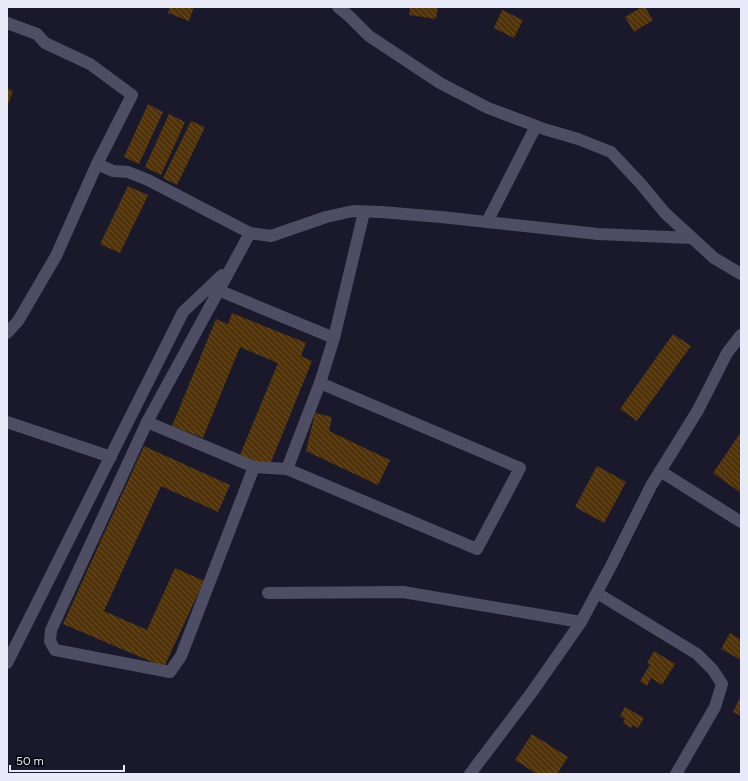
<svg xmlns="http://www.w3.org/2000/svg" width="748" height="781" font-family="Figtree,sans-serif">
	<defs>
		<pattern id="building-back-hatch" width="6" height="6" patternUnits="userSpaceOnUse"><rect width="6" height="6" fill="#513307"/><path d="M-1 5l2 2M0 0l6 6M5-1l2 2" fill="none" stroke="#6a512c"/></pattern>
	</defs>
	<rect width="100%" height="100%" fill="#19192b"/>
	<g fill="url(#building-back-hatch)">
		<polygon points="170,7 194,7 189,21 168,13"/>
		<polygon points="410,7 438,7 436,19 409,15"/>
		<polygon points="642,7 645,7 653,20 634,32 625,17"/>
		<polygon points="502,10 523,20 514,38 494,28"/>
		<polygon points="7,88 13,91 7,107"/>
		<polygon points="148,104 163,112 139,164 124,157"/>
		<polygon points="169,114 185,122 161,175 145,167"/>
		<polygon points="191,121 205,127 177,185 163,178"/>
		<polygon points="128,186 148,195 120,253 100,244"/>
		<polygon points="232,313 306,343 301,356 312,361 269,467 240,455 278,363 240,347 203,438 172,426 216,319 228,324"/>
		<polygon points="673,334 691,346 637,421 620,409"/>
		<polygon points="315,413 332,417 329,431 390,460 378,485 306,451"/>
		<polygon points="741,432 741,493 713,473"/>
		<polygon points="144,446 230,485 218,512 161,486 104,611 147,630 175,568 204,581 164,667 63,624"/>
		<polygon points="597,466 626,482 604,523 575,507"/>
		<polygon points="730,633 741,640 741,660 721,649"/>
		<polygon points="654,651 675,664 662,685 651,678 647,686 640,681 650,665 647,663"/>
		<polygon points="741,695 741,716 733,712"/>
		<polygon points="625,707 644,718 638,728 633,725 631,728 623,723 625,719 620,716"/>
		<polygon points="532,734 568,757 557,774 537,774 515,760"/>
	</g>
	<g fill="none" stroke-linecap="round" stroke-linejoin="round">
		<g stroke="#4d4e63" stroke-width="12">
			<polyline points="338,7 349,16 369,36 440,83 488,108 544,129 578,139 611,152 641,184 665,213 714,258 741,274"/>
			<polyline points="7,23 37,34 45,43 90,64 132,95 97,164"/>
			<polyline points="487,222 536,126"/>
			<polyline points="250,233 147,422 51,630 50,641 55,650 170,672 181,656 254,467"/>
			<polyline points="218,290 334,338"/>
			<polyline points="7,333 18,321 56,256 97,164 113,171 128,172 148,180 250,233 271,236 326,217 353,211 381,212 441,217 598,234 692,238"/>
			<polyline points="7,422 111,457"/>
			<polyline points="147,422 254,467 287,469 477,549 520,468 320,383 334,338 364,212"/>
			<polyline points="287,469 320,383"/>
			<polyline points="660,471 741,522"/>
			<polyline points="268,593 403,592 581,622"/>
			<polyline points="597,593 697,654 713,670 722,684 715,707 676,774"/>
			<polyline points="7,663 183,312 222,275"/>
			<polyline points="470,774 532,692 581,622 611,566 651,486 698,410 727,353 741,335"/>
		</g>
	</g>
	<rect width="748" height="781" fill="none" stroke="#eaebf8" stroke-width="16"/>
	<path d="M10 765v6h114v-6" fill="none" stroke="#eaebf8" stroke-width="2"/>
	<text x="16" y="765" font-size="12" fill="#eaebf8" stroke="#05050c" stroke-width="3" paint-order="stroke">50 m</text>
</svg>
